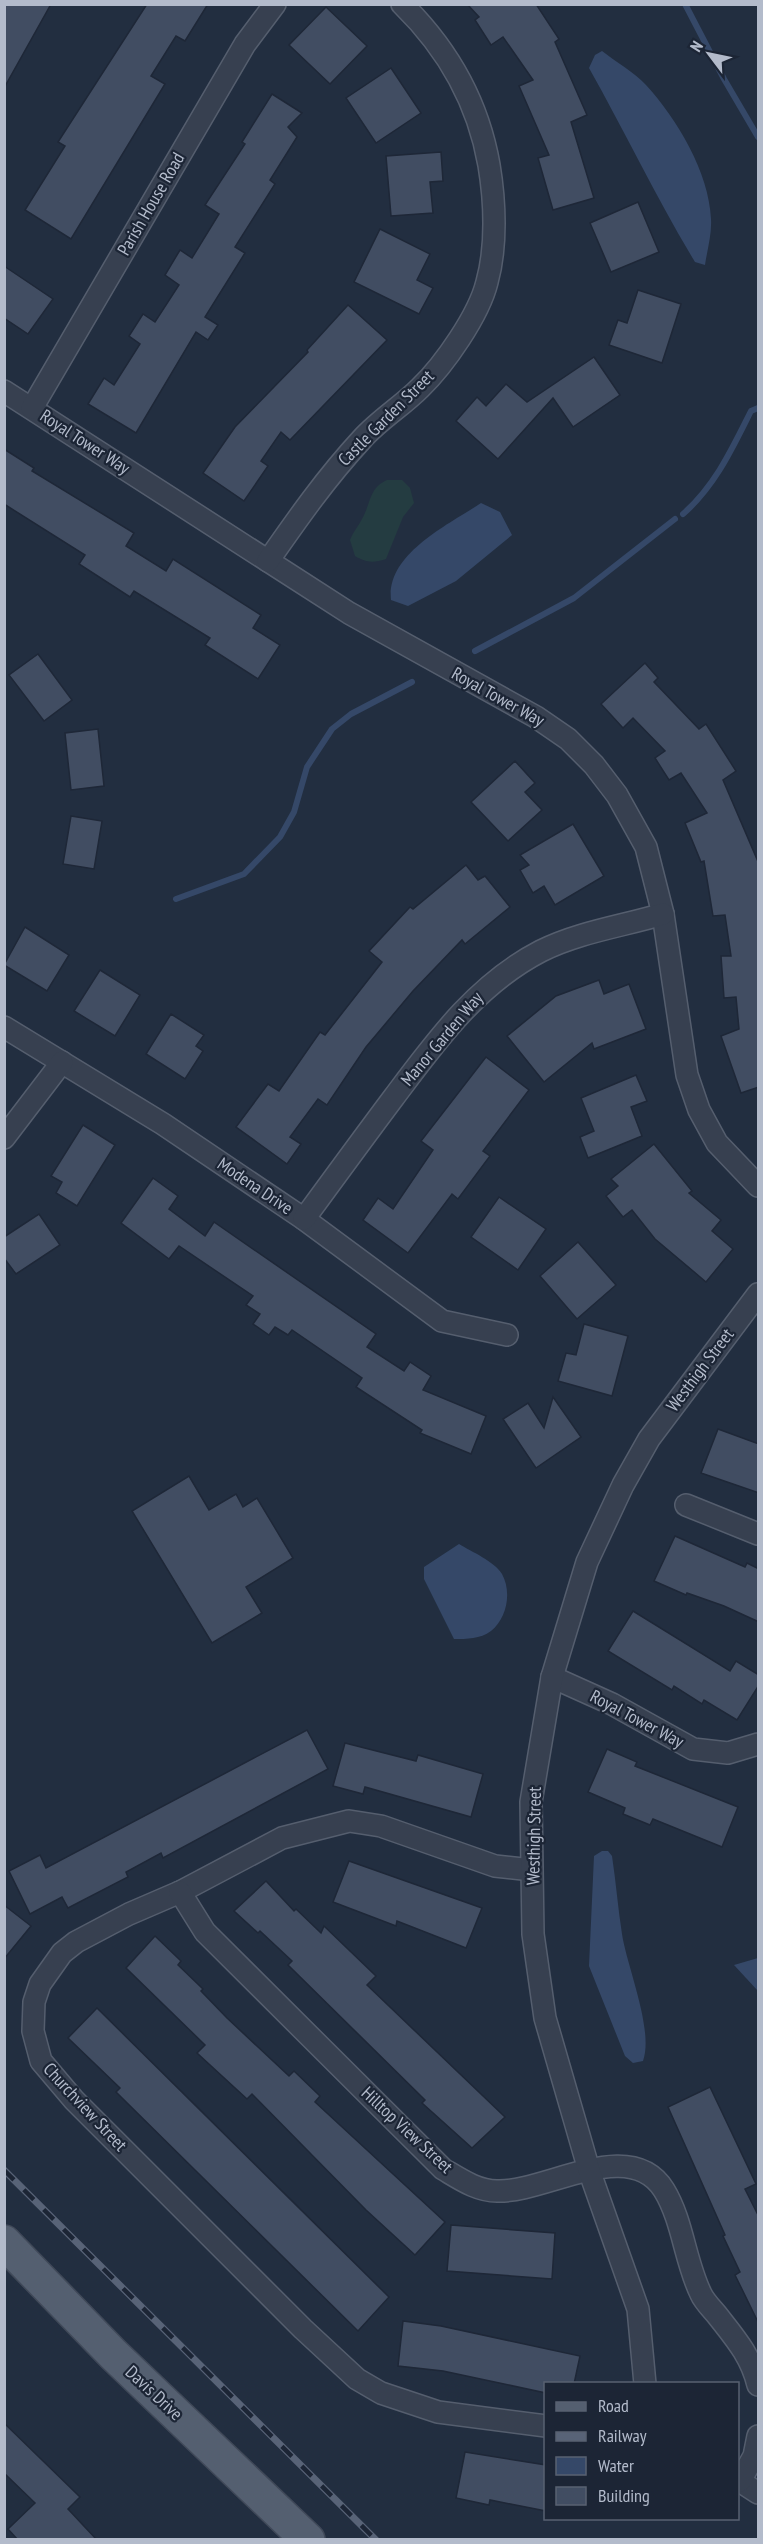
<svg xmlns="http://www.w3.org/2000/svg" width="763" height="2544" font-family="'PT Sans Narrow',sans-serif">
	<rect width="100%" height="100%" fill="#222e40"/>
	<path fill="#243c41" d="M387,480H402L410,488L414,503L403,517L386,559C373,563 367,563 355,556L350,540C353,532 358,527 362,519C371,503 369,488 387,480Z"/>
	<g fill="#354868">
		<path d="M602,51C616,62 634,72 646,85C677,119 709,172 711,219C712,234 707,251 705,265L695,262C657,199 625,132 589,68L595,55Z"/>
		<path d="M481,503L500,512L512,535L456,581L408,606L391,600C386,554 448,525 481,503Z"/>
		<path d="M459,1544C472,1552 494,1561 502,1574C512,1592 507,1618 491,1631C480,1639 467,1639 454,1639L424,1579V1567Z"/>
		<path d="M602,1851H608L612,1856C616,1882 618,1909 622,1934C627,1967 654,2030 643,2061L633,2063L625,2056L589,1966L594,1856Z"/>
		<polygon points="758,1958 758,1991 734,1965"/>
	</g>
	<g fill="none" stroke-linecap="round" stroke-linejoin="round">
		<g stroke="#354868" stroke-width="6">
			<polyline points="685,4 724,79 758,137"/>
			<path d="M683,514C715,486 732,449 751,411L758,408"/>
			<polyline points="475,651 574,598 675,519"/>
			<polyline points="176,899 244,874 280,837 294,812 307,767 332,729 351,714 412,682"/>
		</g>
	</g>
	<g fill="#414d62" stroke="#1e2737" stroke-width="1.5">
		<polygon points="4,4 51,4 4,88"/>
		<polygon points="147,4 208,4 185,41 176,36 151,76 165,84 71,239 25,210 65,146 58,142"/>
		<polygon points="467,4 536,4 559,39 555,42 587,115 571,122 594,198 553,210 538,158 549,155 519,86 533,80 503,37 491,45 475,20 479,17"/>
		<polygon points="326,7 367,46 330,84 289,45"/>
		<polygon points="391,68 421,113 376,143 346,98"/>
		<polygon points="272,94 302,113 288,127 297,137 270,180 275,184 235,247 245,253 205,317 218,325 208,340 196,332 136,433 88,404 104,378 114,385 140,344 129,336 143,314 155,322 179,285 165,275 180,250 192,258 219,214 205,205 245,144 242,142"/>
		<polygon points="441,152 443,181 430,182 433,213 391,216 386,156"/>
		<polygon points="638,202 659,252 611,272 590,223"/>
		<polygon points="380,229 430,254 417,280 433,288 419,314 354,282"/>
		<polygon points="4,266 53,299 28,334 4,318"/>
		<polygon points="638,290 681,304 662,363 609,345 618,320 627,323"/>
		<polygon points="348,305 387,340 290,440 281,432 261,461 268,466 244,501 203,473 235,427 308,352 307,350"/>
		<polygon points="594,357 620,395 573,427 553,398 498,459 456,421 477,397 486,406 506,384 527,402"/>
		<polygon points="4,449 34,468 32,471 134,533 126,546 166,571 173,559 261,615 253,628 280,645 258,679 205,645 210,638 134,591 130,597 79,564 85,555 4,504"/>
		<polygon points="38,654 72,700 44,721 9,675"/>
		<polygon points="645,663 658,678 654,682 699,729 706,724 736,771 723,780 759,864 759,1087 741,1093 721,1036 739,1029 736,997 724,998 721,956 731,956 725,915 713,916 704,861 701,862 685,823 707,813 681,773 669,780 655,758 665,751 633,718 623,728 601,704"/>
		<polygon points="98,729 104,786 71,790 65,733"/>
		<polygon points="515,761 535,783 525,792 542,810 508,841 471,802"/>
		<polygon points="71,816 102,821 94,869 63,864"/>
		<polygon points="573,824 604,876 555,905 544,886 533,893 520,870 529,865 520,855"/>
		<polygon points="466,865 478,880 485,876 510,907 465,944 462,940 413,991 366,1047 327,1105 318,1099 290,1137 301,1144 287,1164 236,1127 268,1084 279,1091 320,1032 325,1035 382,962 369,951 410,907 413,909"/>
		<polygon points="25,927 69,955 47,991 4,965"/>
		<polygon points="100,970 140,995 115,1036 74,1011"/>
		<polygon points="599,980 604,994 629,984 646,1029 594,1049 592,1043 544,1082 507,1036 556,996"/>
		<polygon points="171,1014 204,1035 196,1046 203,1051 185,1079 146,1054"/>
		<polygon points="486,1057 529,1090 483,1151 490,1156 458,1199 452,1194 408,1253 363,1220 378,1198 393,1209 433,1150 421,1141"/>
		<polygon points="636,1075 647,1101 631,1107 642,1136 588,1158 580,1137 594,1131 581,1098"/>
		<polygon points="83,1125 115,1145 77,1206 56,1193 62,1182 51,1176"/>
		<polygon points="654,1144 692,1191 689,1193 721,1220 712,1231 733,1249 706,1282 655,1239 632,1210 623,1217 606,1196 618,1186 611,1179"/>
		<polygon points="153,1178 178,1196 169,1209 205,1236 214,1222 376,1334 367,1347 404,1371 410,1362 431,1376 423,1390 486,1416 471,1454 420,1433 422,1430 356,1387 362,1378 292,1330 288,1335 275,1327 269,1335 253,1324 260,1314 246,1305 253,1296 179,1246 169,1259 121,1223"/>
		<polygon points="499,1197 546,1229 518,1270 471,1237"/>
		<polygon points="39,1214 60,1245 16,1274 4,1258 4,1237"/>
		<polygon points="578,1242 616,1285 577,1319 540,1276"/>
		<polygon points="584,1324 628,1336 612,1396 558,1381 566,1353 576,1355"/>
		<polygon points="553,1397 581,1437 536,1468 503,1419 528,1403 544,1428"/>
		<polygon points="718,1429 759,1444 759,1493 701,1473"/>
		<polygon points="189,1476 209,1510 236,1494 243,1507 257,1498 293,1558 246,1587 262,1613 212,1643 132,1511"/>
		<polygon points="675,1536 745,1567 747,1563 759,1569 759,1622 724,1606 687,1593 686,1595 654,1581"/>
		<polygon points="633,1611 730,1671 736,1661 759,1675 759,1685 737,1720 704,1700 702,1704 674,1686 672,1690 608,1651"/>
		<polygon points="307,1730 328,1769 163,1858 161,1853 126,1872 128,1877 68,1908 62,1897 30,1914 9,1871 40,1855 46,1868"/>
		<polygon points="345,1743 416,1761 418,1755 483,1774 471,1817 365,1787 363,1794 333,1786"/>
		<polygon points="607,1749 637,1762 635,1766 738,1807 722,1847 653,1819 650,1825 623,1814 625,1808 588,1792"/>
		<polygon points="349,1861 482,1908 466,1948 397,1921 396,1926 333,1902"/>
		<polygon points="266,1881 294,1911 296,1909 321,1933 324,1926 376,1976 367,1985 505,2117 472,2148 422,2103 425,2100 288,1965 292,1961 260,1931 258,1933 234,1911"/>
		<polygon points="4,1905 31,1926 4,1959"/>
		<polygon points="155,1936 181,1961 178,1965 203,1989 201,1991 227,2018 289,2076 294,2071 320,2096 315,2102 445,2222 415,2255 366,2210 252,2094 247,2099 197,2053 205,2045 126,1968"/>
		<polygon points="97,2008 389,2297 358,2331 116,2092 120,2088 68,2038"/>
		<polygon points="710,2087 756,2184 745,2189 759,2217 759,2324 735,2275 740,2272 723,2236 725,2235 668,2107"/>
		<polygon points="451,2225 555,2233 552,2279 447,2271"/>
		<polygon points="403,2321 441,2326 580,2356 574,2384 546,2384 546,2393 443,2371 398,2366"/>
		<polygon points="4,2423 80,2497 68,2509 97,2540 18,2540 8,2529 35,2503 4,2473"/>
		<polygon points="465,2452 546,2465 546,2511 490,2500 489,2505 456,2498"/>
	</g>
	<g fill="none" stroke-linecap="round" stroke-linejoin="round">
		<g stroke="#555e6e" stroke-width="24">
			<g id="minor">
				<polyline points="4,391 349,613 536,717 568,739 594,765 617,795 646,847 663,914 687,1075 699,1110 717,1143 758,1186"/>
				<polyline points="32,408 245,44 275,4"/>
				<path d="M268,561C298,518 326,478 362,439C379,420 402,406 420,388C444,365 479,315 487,282C497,246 495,201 489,165C478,102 448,49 402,4"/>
				<polyline points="4,1027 163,1124 304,1219 442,1321 507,1335"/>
				<polyline points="4,1138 62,1062"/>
				<path d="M304,1219C334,1178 364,1137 394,1097C436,1041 477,984 541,951C579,932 623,926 663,914"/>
				<polyline points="686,1505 758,1534"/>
				<polyline points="552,1677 612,1704 693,1749 728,1753 758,1744"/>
				<polyline points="532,1870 495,1866 381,1826 349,1821 282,1838 180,1892 129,1914 76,1942 62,1953 40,1984 34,2002 33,2031 41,2061 74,2100 303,2329 357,2379 381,2393 438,2412 546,2426"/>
				<path d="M180,1892L205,1932L443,2169C460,2179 477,2191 497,2191C546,2193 630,2135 664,2190C683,2221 685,2262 701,2294C704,2301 712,2309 717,2315C735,2338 751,2356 758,2385"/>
				<polyline points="645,2384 638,2309 589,2170 545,2018 533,1934 531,1802 552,1677 587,1562 623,1485 649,1439 758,1294"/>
				<polyline points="738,2480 758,2493"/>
				<polyline points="740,2481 754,2456 758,2436"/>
			</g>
		</g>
		<g stroke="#404959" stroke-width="36">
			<polyline id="primary" points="4,2242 113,2354 308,2540"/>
		</g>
		<use href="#minor" stroke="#374050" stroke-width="21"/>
		<use href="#primary" stroke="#545f70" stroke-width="33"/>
		<g stroke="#586377" stroke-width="7">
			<polyline id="rail" points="4,2170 376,2540"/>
		</g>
		<use href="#rail" stroke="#1c2535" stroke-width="4.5" stroke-dasharray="14" stroke-linecap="butt"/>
	</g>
	<g text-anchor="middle" stroke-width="4.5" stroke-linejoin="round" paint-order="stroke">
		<g font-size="18" fill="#b3bbcb" stroke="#1c2535">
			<text transform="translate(151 204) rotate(-60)" y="6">Parish House Road</text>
			<text transform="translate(386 418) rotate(-45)" y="6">Castle Garden Street</text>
			<text transform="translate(85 442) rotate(33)" y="6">Royal Tower Way</text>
			<text transform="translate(498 697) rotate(29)" y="6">Royal Tower Way</text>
			<text transform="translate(442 1039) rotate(-50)" y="6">Manor Garden Way</text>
			<text transform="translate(255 1186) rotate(34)" y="6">Modena Drive</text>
			<text transform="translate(700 1370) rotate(-53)" y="6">Westhigh Street</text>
			<text transform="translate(637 1719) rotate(28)" y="6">Royal Tower Way</text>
			<text transform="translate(534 1836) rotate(-89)" y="6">Westhigh Street</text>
			<text transform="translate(85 2107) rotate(47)" y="6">Churchview Street</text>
			<text transform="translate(407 2130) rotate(43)" y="6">Hilltop View Street</text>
			<text transform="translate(154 2393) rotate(43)" y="6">Davis Drive</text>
		</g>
	</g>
	<rect width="763" height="2544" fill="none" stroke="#b3bbcb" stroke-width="12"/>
	<rect x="544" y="2382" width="195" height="138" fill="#1c2535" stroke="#586171" stroke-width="1.5"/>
	<rect x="556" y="2402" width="30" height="9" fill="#545f70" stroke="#586171" stroke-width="1.5"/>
	<text x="598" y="2412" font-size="18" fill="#b3bbcb">Road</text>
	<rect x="556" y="2432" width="30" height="9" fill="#586377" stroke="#586171" stroke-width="1.5"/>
	<text x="598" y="2442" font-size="18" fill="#b3bbcb">Railway</text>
	<rect x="556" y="2457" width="30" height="18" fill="#354868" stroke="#586171" stroke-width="1.5"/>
	<text x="598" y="2472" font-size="18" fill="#b3bbcb">Water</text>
	<rect x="556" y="2487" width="30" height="18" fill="#414d62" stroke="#586171" stroke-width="1.5"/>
	<text x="598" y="2502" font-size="18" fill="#b3bbcb">Building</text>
	<g transform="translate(709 54) rotate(302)" stroke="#1c2535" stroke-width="4.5" paint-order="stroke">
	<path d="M0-4.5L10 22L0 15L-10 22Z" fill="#b3bbcb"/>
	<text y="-9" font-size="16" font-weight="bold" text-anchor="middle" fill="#b3bbcb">N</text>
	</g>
</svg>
